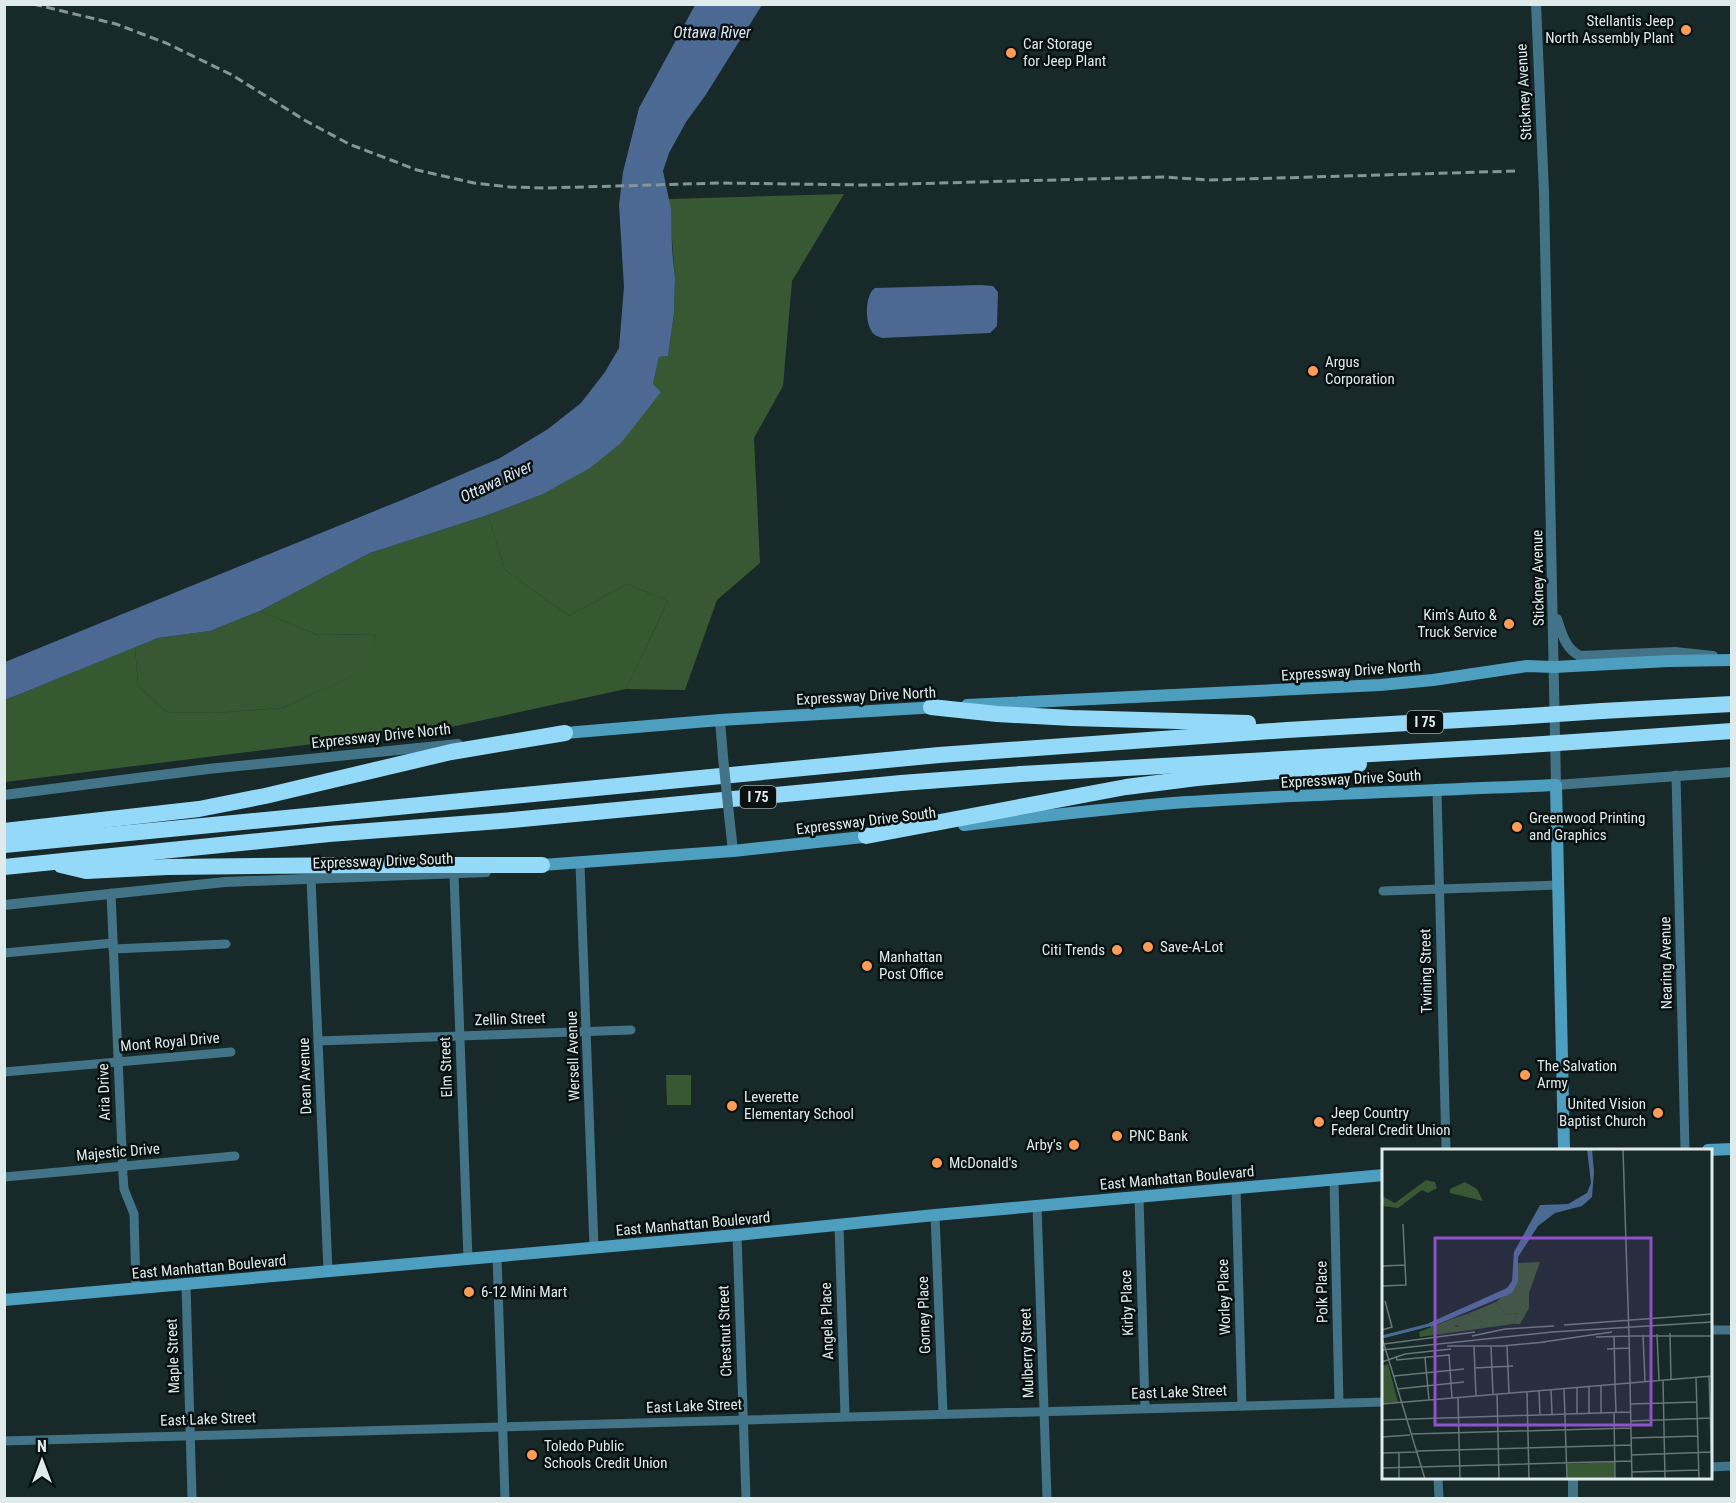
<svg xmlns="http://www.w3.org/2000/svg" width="1736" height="1503" font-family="'Roboto Condensed',sans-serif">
	<rect width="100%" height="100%" fill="#172929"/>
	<g fill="#385733">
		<polygon points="844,194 792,281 783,386 754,438 760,563 717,600 685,690 626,689 668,601 627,584 569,616 505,570 488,515 541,495 660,392 653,384 659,357 668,356 674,313 675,279 669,199"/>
		<polygon points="260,611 318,635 376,634 371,668 282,708 214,713 167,712 138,686 135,647 158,638 210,631"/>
		<polygon points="666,1075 691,1075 691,1105 667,1105"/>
	</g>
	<polygon fill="#365931" points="488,515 505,570 569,616 627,584 668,601 626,689 451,727 5,782 5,700 135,647 138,686 167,712 214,713 282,708 370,668 376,634 318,635 260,611 370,553"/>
	<g fill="#4b6993">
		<polygon points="695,5 762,5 705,96 686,122 669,153 663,171 671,209 672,248 675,279 674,313 668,356 659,357 653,384 661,392 621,443 590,468 541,495 488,515 370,553 260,611 210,631 158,638 5,700 5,662 414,495 500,458 548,429 581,403 605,372 619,348 624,287 619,205 623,172 639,108"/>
		<path d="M981,285L993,286L998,292L997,326L990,333L882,338C877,336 873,335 871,330C865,319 865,295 875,288Z"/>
	</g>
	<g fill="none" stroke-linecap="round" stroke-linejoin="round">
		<g stroke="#437387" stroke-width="9">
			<polyline points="1676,775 1685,1150"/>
			<polyline points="1437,790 1446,1150"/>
			<polyline points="580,864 594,1248"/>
			<polyline points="454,874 468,1259"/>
			<polyline points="311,879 328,1271"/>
			<polyline points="1383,891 1559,885"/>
			<polyline points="111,893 123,1175 124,1189 134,1214 136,1288"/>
			<polyline points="113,949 226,944"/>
			<polyline points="4,953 113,943"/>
			<polyline points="318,1041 631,1030"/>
			<polyline points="4,1072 231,1052"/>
			<polyline points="4,1177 235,1156"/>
			<polyline points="1334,1179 1339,1403"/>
			<polyline points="1236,1188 1242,1406"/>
			<polyline points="1139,1197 1145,1408"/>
			<polyline points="1037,1206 1047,1498"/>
			<polyline points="935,1215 943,1414"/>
			<polyline points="839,1225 845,1416"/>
			<polyline points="737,1235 746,1498"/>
			<polyline points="497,1257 505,1498"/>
			<polyline points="186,1284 192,1498"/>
			<polyline points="1710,1330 1732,1330"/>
			<polyline points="4,1441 1384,1402"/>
			<polyline points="1710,1467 1732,1466"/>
			<polyline points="1438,1478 1439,1498"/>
		</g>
		<g stroke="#437387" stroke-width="10">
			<polyline points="1536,4 1544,193 1556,785 1732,772"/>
			<path d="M1557,619C1562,634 1565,648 1580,656L1675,652L1713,656"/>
			<polyline points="720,720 723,757"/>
			<polyline points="4,795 208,769 458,744"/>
			<polyline points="729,815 733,851"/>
			<polyline points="4,905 225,882 486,872"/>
			<polyline points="1573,1478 1573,1498"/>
		</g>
		<g stroke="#4e9ec0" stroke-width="12">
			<polyline points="967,705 1380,685 1433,680 1527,666 1554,667 1669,661 1732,660"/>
			<polyline points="565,733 720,720 938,707"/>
			<path d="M964,825C1034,817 1103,809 1173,803C1301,794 1429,791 1556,785L1564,1150"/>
			<polyline points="542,865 733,851 872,836"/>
			<polyline points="1708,1150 1732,1149"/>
			<polyline points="4,1300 737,1235 935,1215 1384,1175"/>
		</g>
		<g stroke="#94d9f8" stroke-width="16">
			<polyline points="931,707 997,714 1072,718 1248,723"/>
			<polyline points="1602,711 1732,704"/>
			<polyline points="1603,740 1732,731"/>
			<polyline points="4,831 199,809 265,796 451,752 565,733"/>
			<polyline points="866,836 1126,787 1197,778 1359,764"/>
			<polyline points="4,845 939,755 1287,730 1512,717"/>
			<polyline points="61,865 86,871 167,867 362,865 542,865"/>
			<polyline points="4,867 329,834 512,820 901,783 1021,774 1512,746"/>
		</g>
		<polyline stroke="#869494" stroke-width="3" stroke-dasharray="9 4.5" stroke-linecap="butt" points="33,4 116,24 166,43 232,75 306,121 349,144 417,170 474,183 510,187 546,188 722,183 867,185 1163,177 1210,180 1517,171"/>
		<polyline stroke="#437387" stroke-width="10" points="723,757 729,815"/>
		<g stroke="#94d9f8" stroke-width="16">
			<polyline points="1512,717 1602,711"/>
			<polyline points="1512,746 1603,740"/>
		</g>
	</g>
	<g fill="#fd9c56" stroke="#081010" stroke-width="2">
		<circle cx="1686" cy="30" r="6"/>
		<circle cx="1011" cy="53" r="6"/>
		<circle cx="1313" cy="371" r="6"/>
		<circle cx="1509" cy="624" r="6"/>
		<circle cx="1517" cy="827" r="6"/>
		<circle cx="1148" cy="947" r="6"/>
		<circle cx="1117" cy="950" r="6"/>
		<circle cx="867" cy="966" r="6"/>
		<circle cx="1525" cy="1075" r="6"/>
		<circle cx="732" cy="1106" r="6"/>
		<circle cx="1658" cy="1113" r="6"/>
		<circle cx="1319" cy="1122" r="6"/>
		<circle cx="1117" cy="1136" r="6"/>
		<circle cx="1074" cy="1145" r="6"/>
		<circle cx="937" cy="1163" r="6"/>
		<circle cx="469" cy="1292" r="6"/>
		<circle cx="532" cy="1455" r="6"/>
	</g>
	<g text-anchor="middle" stroke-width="5" stroke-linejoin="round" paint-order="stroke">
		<g fill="#081010" stroke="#9ea9a9" stroke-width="1.5">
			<rect x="1407" y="711" width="36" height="22" rx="4.5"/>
			<rect x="740" y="786" width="36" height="22" rx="4.5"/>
		</g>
		<g font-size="14" font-weight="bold" fill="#dfebeb">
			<text x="1425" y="727">I 75</text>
			<text x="758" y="802">I 75</text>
		</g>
		<g font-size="15" fill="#dfebeb" stroke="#081010" text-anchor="start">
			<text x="1674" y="26" text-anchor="end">Stellantis Jeep<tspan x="1674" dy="17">North Assembly Plant</tspan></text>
			<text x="1023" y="49">Car Storage<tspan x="1023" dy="17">for Jeep Plant</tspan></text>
			<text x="1325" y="367">Argus<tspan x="1325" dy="17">Corporation</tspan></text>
			<text x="1497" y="620" text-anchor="end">Kim's Auto &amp;<tspan x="1497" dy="17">Truck Service</tspan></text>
			<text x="1529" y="823">Greenwood Printing<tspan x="1529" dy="17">and Graphics</tspan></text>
			<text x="1160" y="952">Save-A-Lot</text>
			<text x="1105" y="955" text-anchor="end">Citi Trends</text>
			<text x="879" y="962">Manhattan<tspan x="879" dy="17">Post Office</tspan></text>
			<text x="1537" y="1071">The Salvation<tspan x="1537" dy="17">Army</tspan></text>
			<text x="744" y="1102">Leverette<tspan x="744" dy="17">Elementary School</tspan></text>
			<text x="1646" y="1109" text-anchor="end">United Vision<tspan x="1646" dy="17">Baptist Church</tspan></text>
			<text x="1331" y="1118">Jeep Country<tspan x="1331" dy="17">Federal Credit Union</tspan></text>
			<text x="1129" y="1141">PNC Bank</text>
			<text x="1062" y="1150" text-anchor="end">Arby's</text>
			<text x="949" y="1168">McDonald's</text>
			<text x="481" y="1297">6-12 Mini Mart</text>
			<text x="544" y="1451">Toledo Public<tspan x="544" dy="17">Schools Credit Union</tspan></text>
		</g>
		<g font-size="15" fill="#dfebeb" stroke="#081010">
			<text transform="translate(1524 92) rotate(-93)" y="5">Stickney Avenue</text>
			<text transform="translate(1538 578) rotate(-91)" y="5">Stickney Avenue</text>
			<text transform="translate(1351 671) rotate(-4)" y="5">Expressway Drive North</text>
			<text transform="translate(866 696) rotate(-3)" y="5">Expressway Drive North</text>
			<text transform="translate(381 736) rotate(-6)" y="5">Expressway Drive North</text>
			<text transform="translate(1351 779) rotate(-3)" y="5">Expressway Drive South</text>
			<text transform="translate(866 821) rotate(-7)" y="5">Expressway Drive South</text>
			<text transform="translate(383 861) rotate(-2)" y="5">Expressway Drive South</text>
			<text transform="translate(1666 963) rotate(-91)" y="5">Nearing Avenue</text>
			<text transform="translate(1426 971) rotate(-91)" y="5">Twining Street</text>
			<text transform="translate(510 1019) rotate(-2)" y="5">Zellin Street</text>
			<text transform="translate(170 1042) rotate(-5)" y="5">Mont Royal Drive</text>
			<text transform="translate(573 1056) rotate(-92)" y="5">Wersell Avenue</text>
			<text transform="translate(446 1067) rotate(-92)" y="5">Elm Street</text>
			<text transform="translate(305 1076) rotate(-92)" y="5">Dean Avenue</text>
			<text transform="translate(104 1092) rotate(-92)" y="5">Aria Drive</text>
			<text transform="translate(118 1152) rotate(-5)" y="5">Majestic Drive</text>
			<text transform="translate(1177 1178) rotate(-5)" y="5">East Manhattan Boulevard</text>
			<text transform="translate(693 1224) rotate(-5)" y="5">East Manhattan Boulevard</text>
			<text transform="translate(209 1267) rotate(-5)" y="5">East Manhattan Boulevard</text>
			<text transform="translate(1322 1292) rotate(-91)" y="5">Polk Place</text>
			<text transform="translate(1224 1297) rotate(-92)" y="5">Worley Place</text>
			<text transform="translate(1127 1303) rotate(-92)" y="5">Kirby Place</text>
			<text transform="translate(924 1315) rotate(-92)" y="5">Gorney Place</text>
			<text transform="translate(827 1321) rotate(-92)" y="5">Angela Place</text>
			<text transform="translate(725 1331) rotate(-92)" y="5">Chestnut Street</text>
			<text transform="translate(1027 1353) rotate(-92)" y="5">Mulberry Street</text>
			<text transform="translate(173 1356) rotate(-92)" y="5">Maple Street</text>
			<text transform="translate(1179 1392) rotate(-2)" y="5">East Lake Street</text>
			<text transform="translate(694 1406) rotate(-2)" y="5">East Lake Street</text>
			<text transform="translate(208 1419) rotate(-2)" y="5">East Lake Street</text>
		</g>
		<g font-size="16" font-style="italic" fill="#dbe4f2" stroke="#081010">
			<text x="712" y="38">Ottawa River</text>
			<text transform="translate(496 481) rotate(-25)" y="6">Ottawa River</text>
		</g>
	</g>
	<g transform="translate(1382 1149)">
		<rect width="330" height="330" fill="#172929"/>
		<path d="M44,31L53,33L55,39L46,44L40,41L16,59L0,57V47L13,54ZM83,33L95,40L101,52L68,44V40ZM158,113L147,144V159L138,175H131L136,164L124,166L114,153L134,137L136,114ZM85,165L100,168L99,172L79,178L70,175V170ZM6,215L16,253L0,254V217ZM232,313L233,330H185V315Z" fill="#385733"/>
		<path d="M114,153L124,166L136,164L131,175L38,188L37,183L70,170L74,178L99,172V168L85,165Z" fill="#365931"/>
		<path d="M205,0H210L212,23L210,48L200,57L173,64L156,77L136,108V133L130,144L49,178L47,174L125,139L130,132L132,103L158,56L186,55L205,44L209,34Z" fill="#4b6993"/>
		<path fill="none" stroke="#4b6993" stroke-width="3" d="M0,188L51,175"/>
		<path fill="none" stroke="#677777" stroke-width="1.5" d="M241,0L247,187H330M0,117L23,116M0,137L24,136L21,75M182,176L330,165M123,180L172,177M0,181L10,178L3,152M288,184L289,230M275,185L277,231M261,186L263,233M90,187L123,180M232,187L233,235M214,188L247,187L248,233M0,189L43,330M161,193L230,183M2,195L93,183M65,197H120M120,197L163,193M125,197L127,244M92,198L94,247M109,198L111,246M225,200L247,199M0,201L170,183L330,173M67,205L70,249M14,207L15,211L67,206M43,209L47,251M0,213L23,205L69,200M92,219L131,217M12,227L82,220M327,227L330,320M314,228L317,330M281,231L283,330M248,233L250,330M233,235L234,263M219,236V264M195,238V264M207,238V264M182,239L185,330M15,240L82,233M169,240L170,265M157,242L158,265M145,243L147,330M115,245L117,330M76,249L78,330M0,255L330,227M248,255L315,253M232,263L233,330M0,271L248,263M249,272L329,269M29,285L249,279M0,288L28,286M249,289L316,287M34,302L249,296M17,303V330M0,304L34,303M249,306L330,303M0,319L250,312M250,323L317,321"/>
		<path fill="#8f52c8" fill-opacity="0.15" stroke="#8f52c8" stroke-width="3" d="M53,89H269V276H53Z"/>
		<rect width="330" height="330" fill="none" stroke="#dfebeb" stroke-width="3"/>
	</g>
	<rect width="1736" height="1503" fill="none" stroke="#dfebeb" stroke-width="12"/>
	<g transform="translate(42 1461)" stroke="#081010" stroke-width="4.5" paint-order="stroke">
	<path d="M0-4.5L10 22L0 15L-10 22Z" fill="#dfebeb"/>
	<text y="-9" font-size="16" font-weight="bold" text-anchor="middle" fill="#dfebeb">N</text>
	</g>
</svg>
